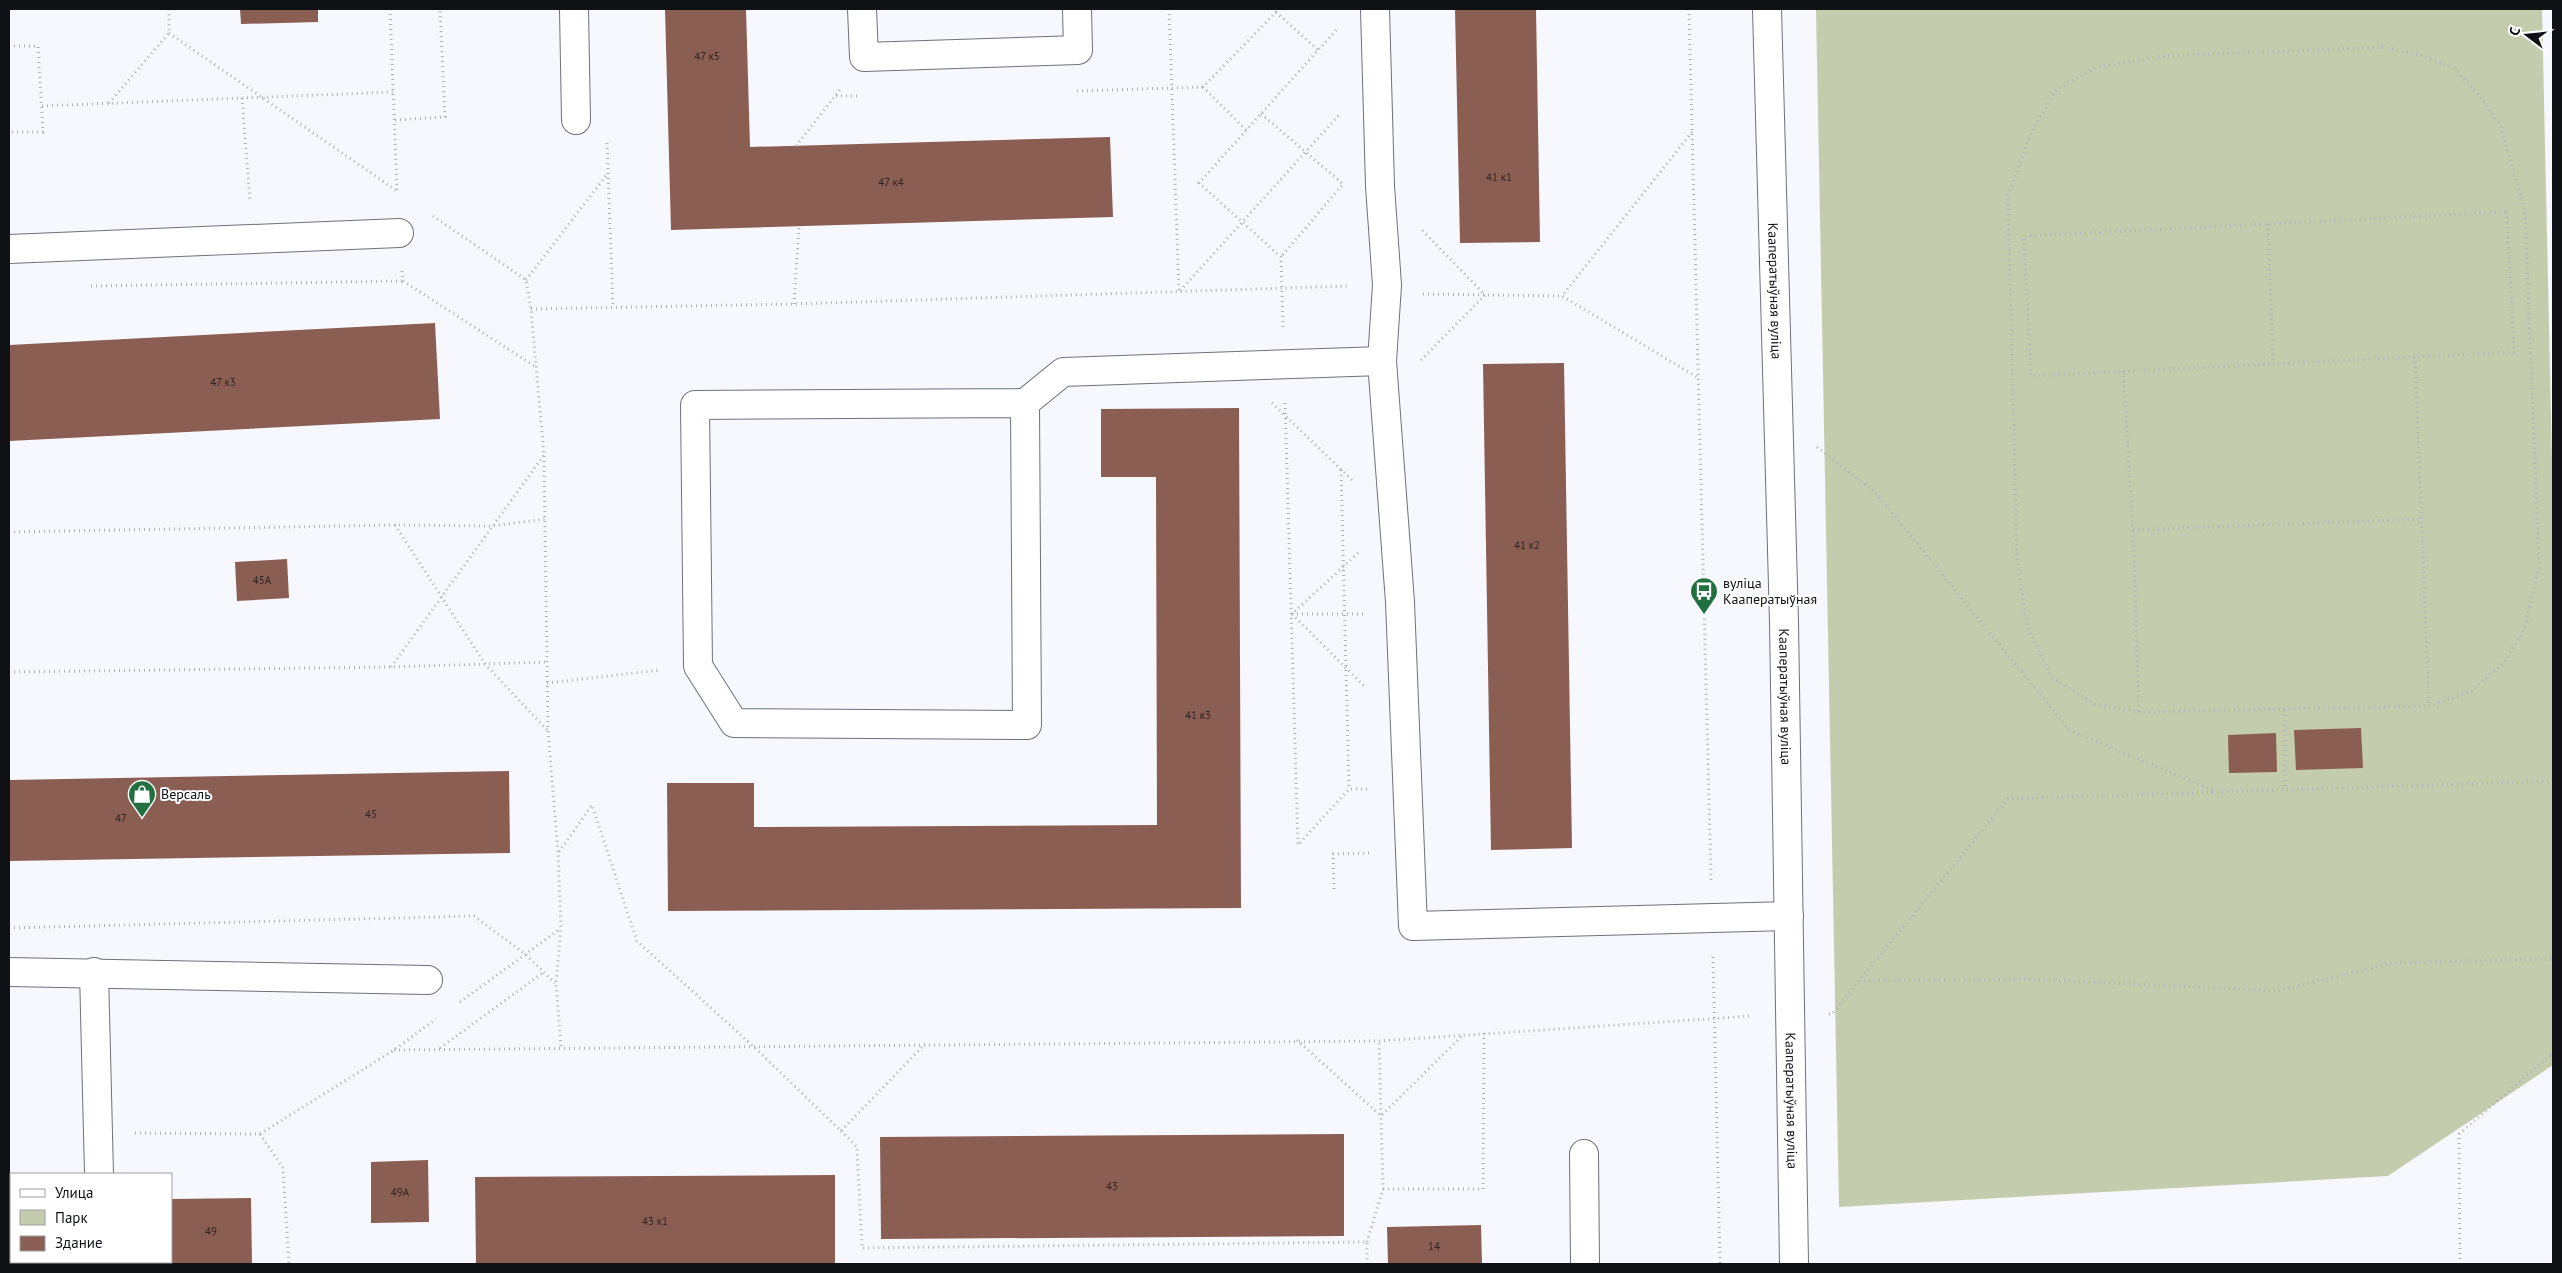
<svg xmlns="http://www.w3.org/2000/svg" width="2562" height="1273" font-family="'PT Sans',sans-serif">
	<rect width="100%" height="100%" fill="#f6f8fe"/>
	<polygon fill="#c3cdae" points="1816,9 2542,9 2553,506 2553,1065 2388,1176 1839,1207"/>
	<g fill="#8b5e53">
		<polygon points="240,9 318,9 318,22 241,24"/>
		<polygon points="665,9 746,9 750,147 1110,137 1113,217 671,230"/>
		<polygon points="1455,9 1536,9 1540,242 1460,243"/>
		<polygon points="435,323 440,419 9,441 9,345"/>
		<polygon points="1564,363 1572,848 1491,850 1483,364"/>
		<polygon points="1239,408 1241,908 668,911 667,783 754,783 754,827 1157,825 1156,477 1101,477 1101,409"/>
		<polygon points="287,559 289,598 237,601 235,562"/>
		<polygon points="2361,728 2363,768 2296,770 2294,730"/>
		<polygon points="2276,733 2277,772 2229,773 2228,735"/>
		<polygon points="509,771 510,853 9,861 9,780"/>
		<polygon points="1344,1134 1344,1236 881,1239 880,1137"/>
		<polygon points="428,1160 429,1222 371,1223 371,1162"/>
		<polygon points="835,1175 835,1264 476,1264 475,1177"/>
		<polygon points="251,1198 252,1264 171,1264 171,1199"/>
		<polygon points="1481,1225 1482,1264 1388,1264 1387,1227"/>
	</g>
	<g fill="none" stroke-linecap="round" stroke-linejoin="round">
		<g stroke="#6e7179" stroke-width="30">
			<g id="minor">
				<polyline points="574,9 576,120"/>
				<polyline points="862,9 864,57 1078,50 1077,9"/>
				<polyline points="1375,9 1380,186 1387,285 1382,361 1400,602 1413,926 1789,916"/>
				<path id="s1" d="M1767,9L1784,622L1794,1264"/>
				<polyline points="9,249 399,233"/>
				<polyline points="1025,403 695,405 698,666 734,723 1027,725 1025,403 1063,372 1382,361"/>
				<polyline points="9,972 428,980"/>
				<polyline points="94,972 99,1174"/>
				<polyline points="1584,1154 1585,1264"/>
				<polyline points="98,1264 98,1262"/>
			</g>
		</g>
		<g stroke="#aeafb5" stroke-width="3" stroke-dasharray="1 4" stroke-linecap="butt">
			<polyline points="390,9 397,191"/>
			<polyline points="1169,9 1179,292 1339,115"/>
			<polyline points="1689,9 1711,880"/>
			<polyline points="1276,12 1318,50"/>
			<polyline points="169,33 397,191"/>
			<polyline points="9,46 38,46 43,132 9,132"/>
			<polygon points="2382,47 2421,55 2455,69 2478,94 2500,125 2525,210 2539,567 2524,630 2505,661 2472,691 2429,706 2139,712 2095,704 2052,678 2027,626 2017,558 2008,195 2032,131 2057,89 2097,67 2164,56"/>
			<polyline points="1077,91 1203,87"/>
			<polyline points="836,96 858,96"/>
			<polyline points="242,98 250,201"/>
			<polyline points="109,103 169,33 169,9"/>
			<polyline points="42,106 393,92"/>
			<polyline points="1261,114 1343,184 1281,257"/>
			<polyline points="395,120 445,117 440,9"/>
			<polyline points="1246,130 1203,87 1279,9"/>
			<polyline points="1692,132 1562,296 1697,377"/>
			<polyline points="607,143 613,307"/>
			<polyline points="796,146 842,87"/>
			<polygon points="2507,212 2514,352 2031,376 2024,236"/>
			<polyline points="433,216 526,280 531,309 544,455 548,731 558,853 561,929 556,983 561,1047"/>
			<polyline points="2268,224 2273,364"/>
			<polyline points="402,271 403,281 536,367"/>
			<polyline points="526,280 608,173"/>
			<polyline points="91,286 403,281"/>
			<polyline points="1423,294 1562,296"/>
			<polyline points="794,304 799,226"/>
			<polyline points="531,309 794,304 1348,286"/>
			<polyline points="1283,327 1281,257 1199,183 1338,28"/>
			<polyline points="2415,357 2429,706"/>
			<polyline points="1421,360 1485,295 1422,230"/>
			<polyline points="2123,371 2133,530 2139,712"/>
			<polyline points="1272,403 1352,480"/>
			<polyline points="1285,403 1298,845 1349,789 1370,789"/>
			<polyline points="1817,447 1876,493 2069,730 2215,791"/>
			<polyline points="1341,470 1349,789"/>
			<polyline points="395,525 485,664 548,731"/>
			<polyline points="2133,530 2421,519"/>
			<polyline points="9,532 395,525 492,526 545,519"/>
			<polyline points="1358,553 1292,614 1365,687"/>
			<polyline points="1292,614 1364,614"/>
			<polyline points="391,667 544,455"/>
			<polyline points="9,672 391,667 547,662"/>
			<polyline points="547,683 661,670"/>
			<polyline points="2285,710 2285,789"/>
			<polyline points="559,852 592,805 637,941 753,1046 841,1131 925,1044"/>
			<polyline points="1334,889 1333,854 1372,853"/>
			<polyline points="9,928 474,916 525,954 555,983"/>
			<polyline points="1713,957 1720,1264"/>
			<polyline points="1859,981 2029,979 2278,991 2392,963 2553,959"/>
			<polyline points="460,1002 560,929"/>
			<polyline points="1829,1014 1832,1014 2008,799 2553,781"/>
			<polyline points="1297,1040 1381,1116 1463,1035"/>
			<polyline points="440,1048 544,972"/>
			<polyline points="394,1050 1379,1041 1752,1016"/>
			<polyline points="841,1131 857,1147 862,1248 1367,1242 1367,1264"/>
			<polyline points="135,1133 260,1134 394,1050 436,1019"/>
			<polyline points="260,1134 283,1168 289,1264"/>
			<polyline points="1383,1189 1483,1189 1484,1033"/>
			<polyline points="1367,1242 1383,1189 1379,1041"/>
			<polyline points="2460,1264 2459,1134 2553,1053"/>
		</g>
		<use href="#minor" stroke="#fff" stroke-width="28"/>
	</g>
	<defs>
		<g id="bus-pin" transform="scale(1.4375)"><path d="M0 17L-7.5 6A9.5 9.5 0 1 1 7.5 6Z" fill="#217040" stroke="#fff"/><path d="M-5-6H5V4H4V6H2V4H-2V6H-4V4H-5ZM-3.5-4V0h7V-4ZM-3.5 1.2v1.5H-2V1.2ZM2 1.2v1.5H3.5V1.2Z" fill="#fff"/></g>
		<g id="shop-pin" transform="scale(1.4375)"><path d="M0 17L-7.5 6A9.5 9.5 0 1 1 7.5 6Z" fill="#217040" stroke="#fff"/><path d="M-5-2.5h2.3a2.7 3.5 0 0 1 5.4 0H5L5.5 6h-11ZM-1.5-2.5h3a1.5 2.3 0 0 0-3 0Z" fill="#fff"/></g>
	</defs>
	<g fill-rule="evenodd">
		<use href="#bus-pin" x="1704" y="591"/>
		<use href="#shop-pin" x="142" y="794"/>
	</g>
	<g text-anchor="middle" stroke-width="4" stroke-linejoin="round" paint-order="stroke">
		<g font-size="11" fill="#2f2424">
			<text x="707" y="60">47 к5</text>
			<text x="1499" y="181">41 к1</text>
			<text x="891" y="186">47 к4</text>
			<text x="223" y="386">47 к3</text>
			<text x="1527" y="549">41 к2</text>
			<text x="262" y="584">45А</text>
			<text x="1198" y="719">41 к3</text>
			<text x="371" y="818">45</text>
			<text x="121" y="822">47</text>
			<text x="1112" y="1190">43</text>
			<text x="400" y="1196">49А</text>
			<text x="655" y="1225">43 к1</text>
			<text x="211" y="1235">49</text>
			<text x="1434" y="1250">14</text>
		</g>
		<g font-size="14" fill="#101115" stroke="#fff">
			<text dy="5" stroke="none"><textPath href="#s1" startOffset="282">Кааператыўная вуліца</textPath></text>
			<text dy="5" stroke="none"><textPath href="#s1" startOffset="688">Кааператыўная вуліца</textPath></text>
			<text dy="5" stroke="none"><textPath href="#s1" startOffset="1092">Кааператыўная вуліца</textPath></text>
		</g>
		<g font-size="14" fill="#101115" stroke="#fff" text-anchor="start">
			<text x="1723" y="588">вуліца<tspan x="1723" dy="16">Кааператыўная</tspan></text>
			<text x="161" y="799">Версаль</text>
		</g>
	</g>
	<rect width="2562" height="1273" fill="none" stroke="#101115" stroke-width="20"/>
	<rect x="10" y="1173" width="162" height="90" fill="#ffffff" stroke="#9fa0a1"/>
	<rect x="20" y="1189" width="25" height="8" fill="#ffffff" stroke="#9fa0a1"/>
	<text x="55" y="1198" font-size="15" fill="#101115">Улица</text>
	<rect x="20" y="1210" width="25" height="15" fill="#c3cdae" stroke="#9fa0a1"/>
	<text x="55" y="1223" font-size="15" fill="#101115">Парк</text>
	<rect x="20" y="1236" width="25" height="15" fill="#8b5e53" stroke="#9fa0a1"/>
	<text x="55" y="1248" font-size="15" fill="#101115">Здание</text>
	<g transform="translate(2527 35) rotate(286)" stroke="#ffffff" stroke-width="4" paint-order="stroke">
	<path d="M0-4L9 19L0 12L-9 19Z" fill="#101115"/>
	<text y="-8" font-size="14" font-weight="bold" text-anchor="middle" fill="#101115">С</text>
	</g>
</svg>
